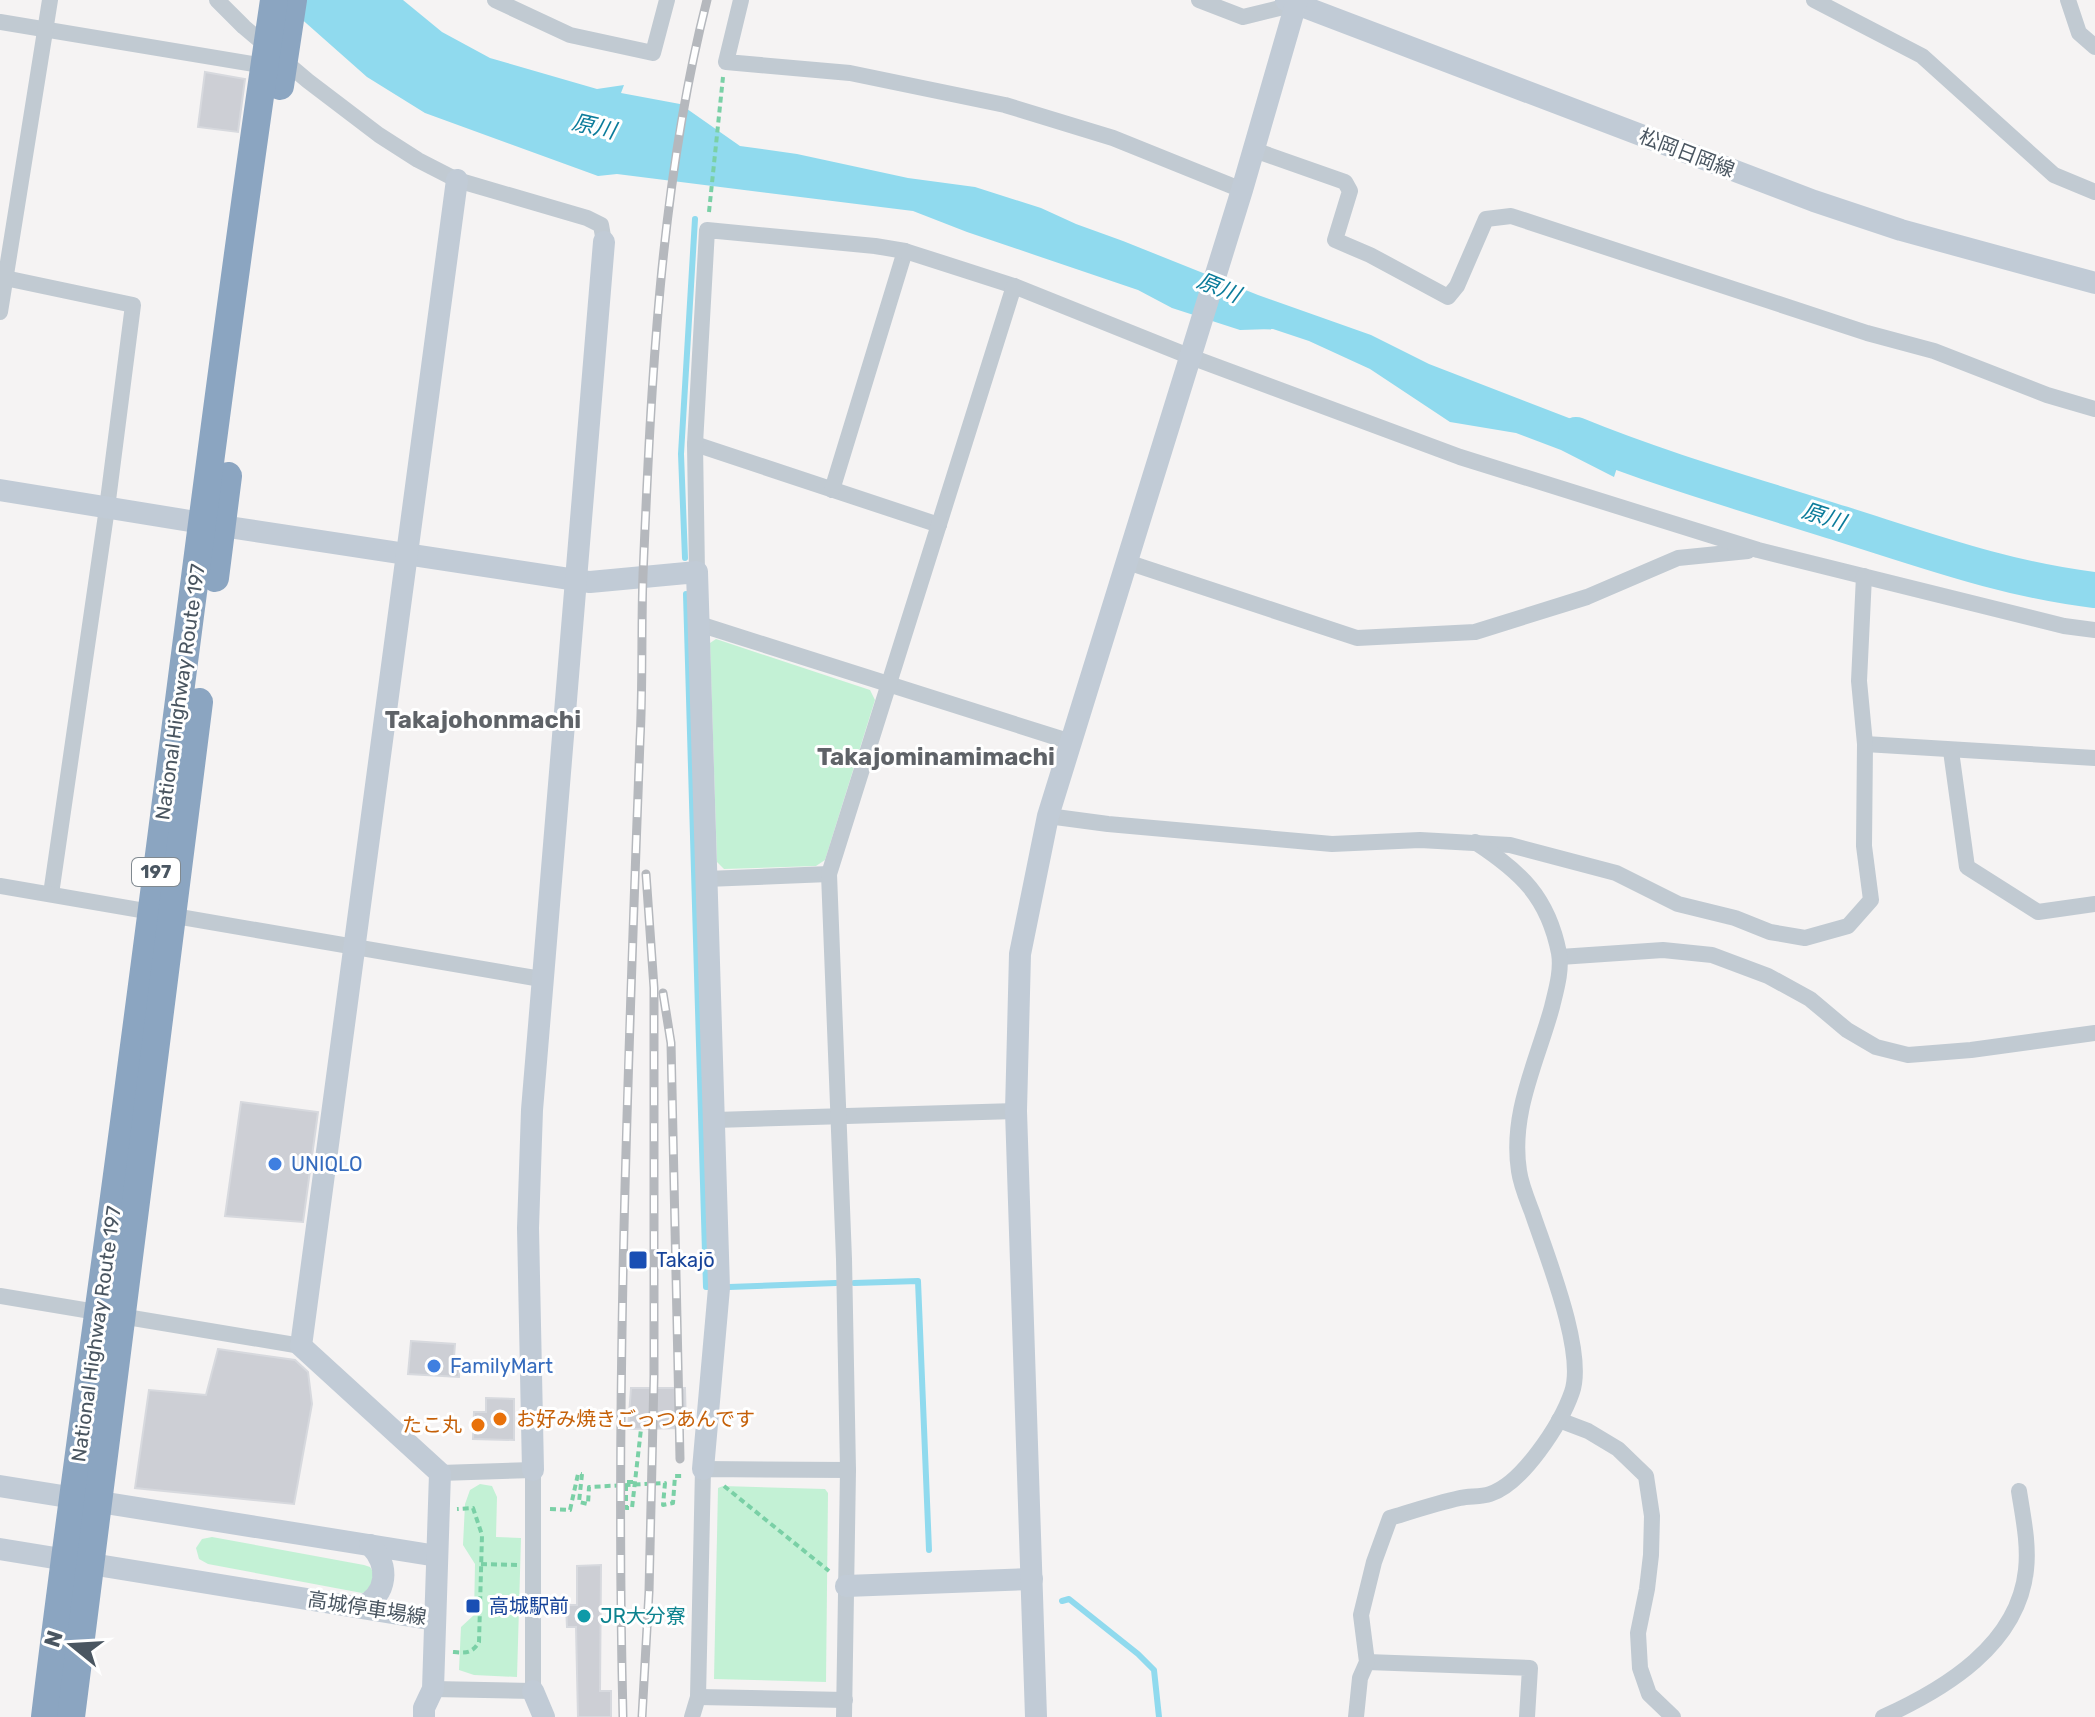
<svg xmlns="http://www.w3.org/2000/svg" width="2095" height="1717" font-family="Rubik,'Noto Sans JP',sans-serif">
	<rect width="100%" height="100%" fill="#f5f3f3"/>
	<g fill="#c3f1d5">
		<polygon points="716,639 870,690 875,700 825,860 816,866 724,869 717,862 710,643"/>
		<polygon points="480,1484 492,1486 497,1497 496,1537 521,1538 517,1677 474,1675 459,1670 461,1627 474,1615 475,1564 463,1545 465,1504 470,1490"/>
		<polygon points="723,1486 825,1489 828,1493 826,1682 714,1679 718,1488"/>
		<polygon points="212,1537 364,1565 370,1567 375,1575 368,1591 362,1593 208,1564 199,1559 196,1548 202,1539"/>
	</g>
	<polygon fill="#90daee" points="280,0 403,0 442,32 490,58 597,89 624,85 621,93 680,104 740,146 797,154 908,178 975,187 1041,208 1076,224 1123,241 1258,295 1371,335 1429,364 1626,440 1614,477 1561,450 1516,433 1450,422 1370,369 1309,341 1273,329 1240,330 1172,308 1138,290 967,232 913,211 617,174 598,176 425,113 367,77"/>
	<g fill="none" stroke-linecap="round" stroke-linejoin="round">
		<g stroke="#90daee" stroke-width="6">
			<polyline points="685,558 681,454 695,219"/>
			<polyline points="686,594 706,1287 709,1287"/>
			<polyline points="854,1283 918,1281 929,1550"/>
			<polyline points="729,1287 836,1283"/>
			<polyline points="1062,1601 1069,1599 1138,1654 1154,1670 1159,1717"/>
		</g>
		<path stroke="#90daee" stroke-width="36" d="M1576,435C1661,470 1754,496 1842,524C1925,550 2008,580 2095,590"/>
	</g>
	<g fill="#cdcfd5" stroke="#d7d9de" stroke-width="2">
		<polygon points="205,72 245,79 238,132 198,127"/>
		<polygon points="241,1102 318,1112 303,1222 225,1216"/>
		<polygon points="411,1341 455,1344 454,1357 460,1358 459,1377 408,1374"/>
		<polygon points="218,1349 295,1360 308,1372 312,1404 294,1504 135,1488 149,1390 206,1395"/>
		<polygon points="631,1388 685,1388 686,1428 628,1429"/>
		<polygon points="486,1398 514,1399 514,1440 473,1439 474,1412 486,1412"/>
		<polygon points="601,1565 600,1691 611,1691 611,1717 578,1717 576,1627 567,1627 566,1605 577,1605 577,1566"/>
	</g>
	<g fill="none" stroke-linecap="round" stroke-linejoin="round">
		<g stroke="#7ad0a6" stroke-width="4" stroke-dasharray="6 4" stroke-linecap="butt">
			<polyline points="709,212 723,77"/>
			<polyline points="582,1474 579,1502 588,1504 589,1487 665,1483 663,1505 673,1503 675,1476 683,1476"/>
			<polyline points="633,1482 626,1482 626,1508 632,1508 641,1429"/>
			<polyline points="724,1486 829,1571"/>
			<polyline points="550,1509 570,1510 578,1474 582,1474"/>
			<polyline points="481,1564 518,1565"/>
			<path d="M453,1652C465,1653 472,1654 479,1642L482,1535L473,1508L457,1509"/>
		</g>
		<g stroke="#c1cad2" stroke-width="16">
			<polyline points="217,0 244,27 308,81 379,135 418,160 457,180 587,218 601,225 604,242"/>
			<polyline points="495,0 570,35 653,53 667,0"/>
			<polyline points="741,0 726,62 850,73 1005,105 1113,138 1242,190"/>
			<polyline points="1199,0 1243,17 1296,4 1294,1"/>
			<polyline points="1814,0 1922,56 2054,175 2095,192"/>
			<polyline points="2068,0 2079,33 2095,47"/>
			<polyline points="0,22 265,66"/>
			<polyline points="1254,150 1345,182 1350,191 1335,240 1370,255 1448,297 1457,286 1486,219 1511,216 1867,333 1934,351 2047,395 2095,409"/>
			<polyline points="5,278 133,305 107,508 51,894"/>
			<polyline points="0,312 50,0"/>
			<polyline points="695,444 939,525"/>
			<polyline points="832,490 905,251"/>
			<polyline points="1127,562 1357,638 1475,632 1587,597 1678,558 1748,551"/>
			<polyline points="697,572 695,444 707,230 875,246 905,251 1014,286 1191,357 1460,457 1758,550 2064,626 2095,630"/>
			<polyline points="699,624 1071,742"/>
			<polyline points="1865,744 2095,758"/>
			<polyline points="1951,751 1967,867 2038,912 2095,904"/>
			<polyline points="1048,816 1108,824 1332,844 1420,840 1510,845 1616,873 1678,904 1735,918 1770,932 1805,938 1848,926 1871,900 1864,846 1865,744 1859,681 1864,576"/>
			<polyline points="706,879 829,874"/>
			<polyline points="0,886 541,979"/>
			<polyline points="1560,957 1663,950 1712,955 1768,976 1810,999 1847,1030 1876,1047 1908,1055 1971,1050 2095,1033"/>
			<polyline points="715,1120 1016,1111"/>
			<polyline points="0,1296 301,1346"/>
			<polyline points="1559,1420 1588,1431 1618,1449 1646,1476 1652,1516 1651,1555 1647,1589 1638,1633 1640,1668 1649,1694 1673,1717"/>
			<polyline points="1367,1662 1530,1668 1527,1717"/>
			<polyline points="433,1689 533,1691 533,1470 440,1473"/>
			<polyline points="698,1697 845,1700"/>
			<polyline points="692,1717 698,1697 703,1469 848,1470"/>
			<polyline points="844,1717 848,1470 844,1259 829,874 1014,286"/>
			<path d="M1356,1717L1360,1678L1367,1662L1361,1615L1374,1562L1390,1518C1413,1511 1437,1503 1460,1498C1470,1496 1481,1497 1490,1494C1522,1484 1561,1424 1572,1392C1586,1352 1546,1254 1532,1212C1527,1199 1521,1185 1519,1171C1510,1113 1537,1062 1552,1007C1556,990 1562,971 1559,953C1548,897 1521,872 1475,842"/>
			<path d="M1883,1717C1945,1689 2018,1645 2026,1570C2029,1544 2023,1517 2019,1491"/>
		</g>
		<g stroke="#c1cbd6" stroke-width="22">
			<polyline points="1286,0 1814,201 1901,230 2095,283"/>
			<polyline points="0,490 202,523 590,582 697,572 719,1288 703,1469"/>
			<polyline points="533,1470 528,1228 532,1110 604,242"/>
			<polyline points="0,1486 437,1556"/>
			<polyline points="0,1549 435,1620"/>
			<polyline points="846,1586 1032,1579"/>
			<path d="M361,1607C388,1594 390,1566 370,1545"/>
			<polyline points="533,1691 544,1717"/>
			<polyline points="424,1717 424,1708 433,1689 440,1473 301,1346 457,180"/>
			<polyline points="1036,1717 1016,1111 1020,954 1048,816 1242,190 1297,0"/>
		</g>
		<g stroke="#8ba5c1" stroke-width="28">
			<polyline points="280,86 293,0"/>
			<polyline points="215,578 228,476"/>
			<path d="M45,1717C71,1498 104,1280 132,1061C179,707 222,353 274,0"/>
			<polyline points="71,1717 199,702"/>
		</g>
		<g stroke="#b5b8bd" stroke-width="9">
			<g id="rail">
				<polyline points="663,993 671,1043 680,1459"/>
				<path d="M623,1717C615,1391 628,1065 640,740C643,685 641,630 643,575C651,386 660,184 707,0"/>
				<polyline points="642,1717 649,1592 654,1376 654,988 646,874"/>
			</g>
		</g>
		<use href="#rail" stroke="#fff" stroke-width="6" stroke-dasharray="18" stroke-linecap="butt"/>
	</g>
	<g fill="#3f7fe0" stroke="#fff" stroke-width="3">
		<circle cx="275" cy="1164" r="8"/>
		<circle cx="434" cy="1366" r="8"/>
	</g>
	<g fill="#1a4fb4" stroke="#fff" stroke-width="3">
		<rect x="628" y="1250" width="20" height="20" rx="4"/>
		<rect x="465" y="1598" width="16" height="16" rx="4"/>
	</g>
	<g fill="#e8710a" stroke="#fff" stroke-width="3">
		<circle cx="500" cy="1419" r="8"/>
		<circle cx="478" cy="1425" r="8"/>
	</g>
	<circle fill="#0f9aa8" stroke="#fff" stroke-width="3" cx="584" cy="1616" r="8"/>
	<g text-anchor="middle" stroke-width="6" stroke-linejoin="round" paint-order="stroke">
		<rect fill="#fff" stroke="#808990" stroke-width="2" x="132" y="858" width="48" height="28" rx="6"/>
		<g font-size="18" font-weight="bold" fill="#4a5661">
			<text x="156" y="878">197</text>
		</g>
		<g font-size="20" fill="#4a5661" stroke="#fff">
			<text transform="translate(1687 153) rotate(21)" y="7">松岡日岡線</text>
			<text transform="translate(180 692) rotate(-82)" y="7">National Highway Route 197</text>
			<text transform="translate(96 1334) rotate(-82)" y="7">National Highway Route 197</text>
			<text transform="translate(367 1608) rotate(9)" y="7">高城停車場線</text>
		</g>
		<g font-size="20" fill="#366cbe" stroke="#fff" text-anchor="start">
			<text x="291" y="1171">UNIQLO</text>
			<text x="450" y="1373">FamilyMart</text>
		</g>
		<g font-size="20" fill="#164399" stroke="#fff" text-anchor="start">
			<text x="656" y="1267">Takajō</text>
			<text x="489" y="1613">高城駅前</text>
		</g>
		<g font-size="20" fill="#c56008" stroke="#fff" text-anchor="start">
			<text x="516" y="1426">お好み焼きごっつあんです</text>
			<text x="462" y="1432" text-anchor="end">たこ丸</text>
		</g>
		<g font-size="20" fill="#0d838f" stroke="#fff" text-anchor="start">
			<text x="600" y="1623">JR大分寮</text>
		</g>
		<g font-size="22" font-style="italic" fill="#0c7c9b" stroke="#fff">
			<text transform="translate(594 126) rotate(13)" y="8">原川</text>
			<text transform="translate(1219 287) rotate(22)" y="8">原川</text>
			<text transform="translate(1824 516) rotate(18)" y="8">原川</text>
		</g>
		<g font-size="24" font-weight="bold" fill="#5f6368" stroke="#fff">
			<text x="483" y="728">Takajohonmachi</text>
			<text x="936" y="765">Takajominamimachi</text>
		</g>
	</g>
	<g transform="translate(72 1645) rotate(288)" stroke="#ffffff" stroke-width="6" paint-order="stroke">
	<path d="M0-6L14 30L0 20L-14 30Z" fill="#4a5661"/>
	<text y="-12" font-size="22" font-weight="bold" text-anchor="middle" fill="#4a5661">N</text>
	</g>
</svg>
